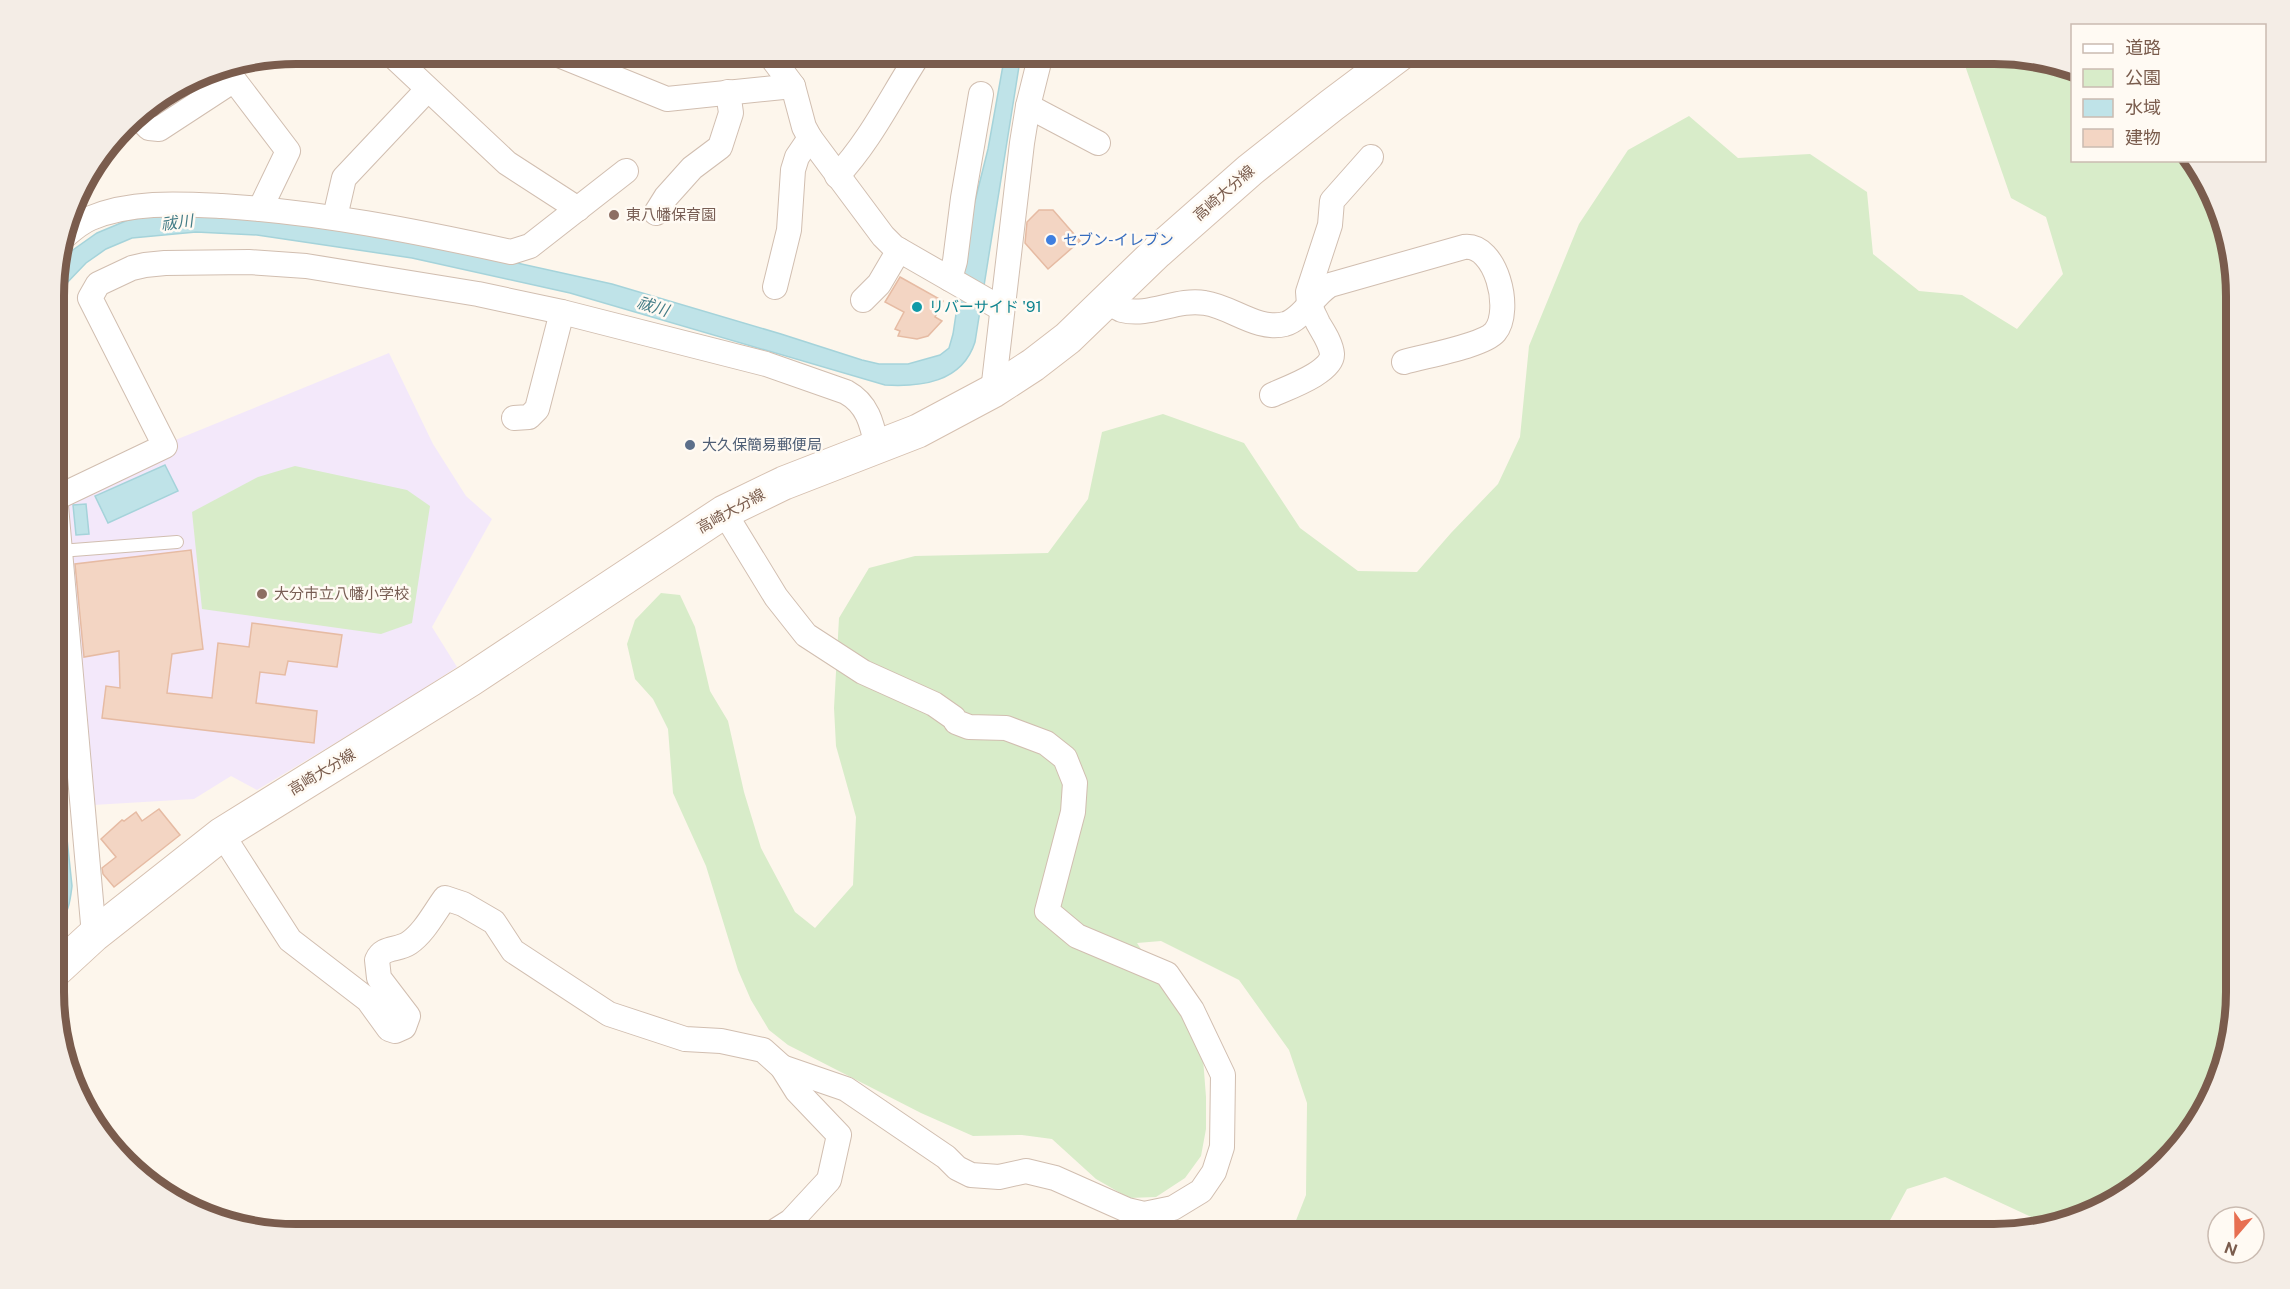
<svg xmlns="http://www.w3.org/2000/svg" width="2290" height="1289" font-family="'Public Sans','Noto Sans JP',sans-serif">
	<rect width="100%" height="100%" fill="#fdf6ec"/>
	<polygon fill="#f3e8fa" points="389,353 433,444 466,496 492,519 432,627 457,667 400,704 257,790 231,776 194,799 93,805 64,503 168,443"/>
	<g fill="#d8ecc9">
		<path d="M1961,54C1997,54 2038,55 2072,69V160L2194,161L2223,218L2235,280V1008L2204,1113L2128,1194L2071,1222L2051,1226L1945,1177L1907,1189L1882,1235H1285L1295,1223L1306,1195L1307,1103L1289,1050L1239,980L1161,941L1137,943L1189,1023L1203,1058L1206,1097V1129L1201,1156L1185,1178L1156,1197L1129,1198L1096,1179L1052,1139L1022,1135L973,1136L921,1113L788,1045L769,1030L751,1000L738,970L706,866L673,793L668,729L653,699L635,679L627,644L635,620L661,593L680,595L695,627L710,691L728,721L744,792L761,848L795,912L815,928L853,885L856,817L836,746L834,708L839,618L869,568L915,556L1048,553L1088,499L1102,432L1163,414L1244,443L1300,528L1358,571L1417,572L1451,533L1498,484L1520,437L1529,346L1579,224L1628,150L1689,116L1738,158L1810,154L1867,192L1873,254L1919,291L1962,295L2017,329L2063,274L2046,217L2011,198Z"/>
		<polygon points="295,466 407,490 430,506 412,623 381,634 202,609 192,512 258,477"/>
	</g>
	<g fill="#bfe3e8" stroke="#a5d3da" stroke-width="1.5">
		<path d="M1005,54H1021L975,342C962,383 920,387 885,385L570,293L412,258L257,235L196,232L132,238L106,249L86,263L63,287L56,301V267L70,252L97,233L128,220L146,217L200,216L268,220L413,240L612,284L781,334L862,360L879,364H908L940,355L949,348L953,334L970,221L988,149Z"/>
		<polygon points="165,465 178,491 108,523 95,496"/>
		<polygon points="86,504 89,534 76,535 73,505"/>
		<path d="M56,735L72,886C70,902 69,914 56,925Z"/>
	</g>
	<g fill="#f3d5c3" stroke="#e6bba3" stroke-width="1.5">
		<polygon points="1039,210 1053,210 1080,241 1048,269 1025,243 1027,222"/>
		<polygon points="900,277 943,301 935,317 942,321 928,336 917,339 898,336 900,331 895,329 904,312 885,302"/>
		<polygon points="191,550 203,649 172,654 167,693 212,698 218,643 249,647 252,623 342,635 337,667 288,661 285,675 260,672 256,703 317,711 314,743 102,718 106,686 120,688 119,651 84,657 75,564"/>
		<polygon points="159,809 180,835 114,887 103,874 102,868 116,857 101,839 122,820 124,821 136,812 142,821"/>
	</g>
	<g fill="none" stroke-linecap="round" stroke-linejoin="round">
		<g stroke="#d1beb0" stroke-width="14">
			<polyline id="lane" points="60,551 177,542"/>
		</g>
		<g stroke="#d1beb0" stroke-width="26">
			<g id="street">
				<polyline points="394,54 393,56 507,163 578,209"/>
				<polyline points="556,54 667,99 793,86"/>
				<polyline points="769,54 793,86 804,127 810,138 883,236 894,247 1002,309"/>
				<polyline points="1028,106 1098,143"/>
				<polyline points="136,115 149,128 159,129 234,80 288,151 260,209"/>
				<path d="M837,176C871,140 892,95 919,54"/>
				<polyline points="656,213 666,197 692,168 720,147 731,113 728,92"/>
				<polyline points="335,217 344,178 427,90"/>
				<path d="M65,236C73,229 81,222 91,218C132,201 179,204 222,206C320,212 415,231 511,252L530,246L626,171"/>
				<polyline points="950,279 955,261 963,198 981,94"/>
				<polyline points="775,287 789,230 793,170 797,157 810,138"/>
				<polyline points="863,300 879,284 899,250"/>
				<path d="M1106,302C1111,304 1117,308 1122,310C1150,317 1177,298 1205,303C1232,307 1257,331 1285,324C1303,319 1313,295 1330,285L1464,247C1496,243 1513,310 1495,332C1483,346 1424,356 1404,362"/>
				<polyline points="993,391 1022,143 1028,106 1041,54"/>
				<path d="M1272,395C1287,388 1333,372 1332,354C1331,343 1323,332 1318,323C1313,312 1308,305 1308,292L1330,225L1332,201L1371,157"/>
				<polyline points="514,418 529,417 537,409 562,312"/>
				<path d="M56,498L165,446L90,298L98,284L132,268L145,265L165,263L249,262L306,266L478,294L562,312L766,364L846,392C868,404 872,424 877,447"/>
				<polyline points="56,506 94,935"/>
				<polyline points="724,512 776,597 806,635 863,672 934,704 954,718 956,722 969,727 1006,728 1046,743 1065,758 1075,783 1073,812 1047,911 1077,936 1167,974 1192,1010 1223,1075 1222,1147 1214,1172 1201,1191 1173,1208 1144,1214 1127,1210 1055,1178 1026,1171 999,1177 971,1175 957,1168 946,1157 846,1089 782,1067"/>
				<path d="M222,834L290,940L368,1000L389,1029L395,1031L404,1027L408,1016L379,978L377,960C383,946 397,951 409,943C424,933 434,913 445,898L463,904L494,922L513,951L609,1014L685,1039L721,1041L763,1050L782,1067L797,1091L839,1135L829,1180L791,1221L769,1235"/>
			</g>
		</g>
		<g stroke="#d6c0b0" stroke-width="35">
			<polyline id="secondary" points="56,970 94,935 222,834 470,680 724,512 784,483 918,431 993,391 1033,365 1068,338 1157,252 1250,170 1332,105 1400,54"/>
		</g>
		<use href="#lane" stroke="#fff" stroke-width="12"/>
		<use href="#street" stroke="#fff" stroke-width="24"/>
		<use href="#secondary" stroke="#fff" stroke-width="33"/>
	</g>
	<g fill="#8d6e63" stroke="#fffaf3" stroke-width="2">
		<circle cx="614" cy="215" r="6"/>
		<circle cx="262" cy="594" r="6"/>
	</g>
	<circle fill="#3f7fe0" stroke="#fffaf3" stroke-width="2" cx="1051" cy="240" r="6"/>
	<circle fill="#0f9aa8" stroke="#fffaf3" stroke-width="2" cx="917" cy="307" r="6"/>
	<circle fill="#5c6f8a" stroke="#fffaf3" stroke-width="2" cx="690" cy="445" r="6"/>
	<g text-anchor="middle" stroke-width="5" stroke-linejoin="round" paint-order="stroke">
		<g font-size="15" fill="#7a5c4d" stroke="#fffaf3">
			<text transform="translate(1224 193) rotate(-41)" y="5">高崎大分線</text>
			<text transform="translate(731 511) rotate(-29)" y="5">高崎大分線</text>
			<text transform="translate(322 772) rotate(-31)" y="5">高崎大分線</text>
		</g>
		<g font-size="15" fill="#785e54" stroke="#fffaf3" text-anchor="start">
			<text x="626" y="220">東八幡保育園</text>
			<text x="274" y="599">大分市立八幡小学校</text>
		</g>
		<g font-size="15" fill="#366cbe" stroke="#fffaf3" text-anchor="start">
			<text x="1063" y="245">セブン-イレブン</text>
		</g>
		<g font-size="15" fill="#0d838f" stroke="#fffaf3" text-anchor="start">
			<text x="929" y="312">リバーサイド '91</text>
		</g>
		<g font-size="15" fill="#4e5e75" stroke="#fffaf3" text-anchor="start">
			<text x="702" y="450">大久保簡易郵便局</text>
		</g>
		<g font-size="16" font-style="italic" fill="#437c86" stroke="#fffaf3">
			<text transform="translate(177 222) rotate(-7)" y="6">祓川</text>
			<text transform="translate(653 306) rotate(17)" y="6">祓川</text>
		</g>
	</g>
	<path d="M0 0H2290V1289H0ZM296 64H1994A232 232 0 0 1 2226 296V992A232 232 0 0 1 1994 1224H296A232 232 0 0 1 64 992V296A232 232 0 0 1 296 64Z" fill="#f4ede6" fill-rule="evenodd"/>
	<path fill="none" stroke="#7a5c4d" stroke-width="8" d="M296 64H1994A232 232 0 0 1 2226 296V992A232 232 0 0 1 1994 1224H296A232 232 0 0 1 64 992V296A232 232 0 0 1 296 64Z"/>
	<rect x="2071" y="24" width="195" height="138" fill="#fffaf3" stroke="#cabbb1" stroke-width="1.5"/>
	<rect x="2083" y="44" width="30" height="9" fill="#ffffff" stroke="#cabbb1" stroke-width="1.5"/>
	<text x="2125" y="54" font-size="18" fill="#7a5c4d">道路</text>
	<rect x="2083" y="69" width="30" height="18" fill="#d8ecc9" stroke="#cabbb1" stroke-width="1.5"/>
	<text x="2125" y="84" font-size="18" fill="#7a5c4d">公園</text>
	<rect x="2083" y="99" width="30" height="18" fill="#bfe3e8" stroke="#cabbb1" stroke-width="1.5"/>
	<text x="2125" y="114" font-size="18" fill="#7a5c4d">水域</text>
	<rect x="2083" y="129" width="30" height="18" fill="#f3d5c3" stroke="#cabbb1" stroke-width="1.5"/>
	<text x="2125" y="144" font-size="18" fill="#7a5c4d">建物</text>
	<g transform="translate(2236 1235) rotate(200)"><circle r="28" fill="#fffaf3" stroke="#cabbb1" stroke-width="1.5"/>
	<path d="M0-4.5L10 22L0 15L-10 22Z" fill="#e76f51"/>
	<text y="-9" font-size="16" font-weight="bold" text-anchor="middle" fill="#7a5c4d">N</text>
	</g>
</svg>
